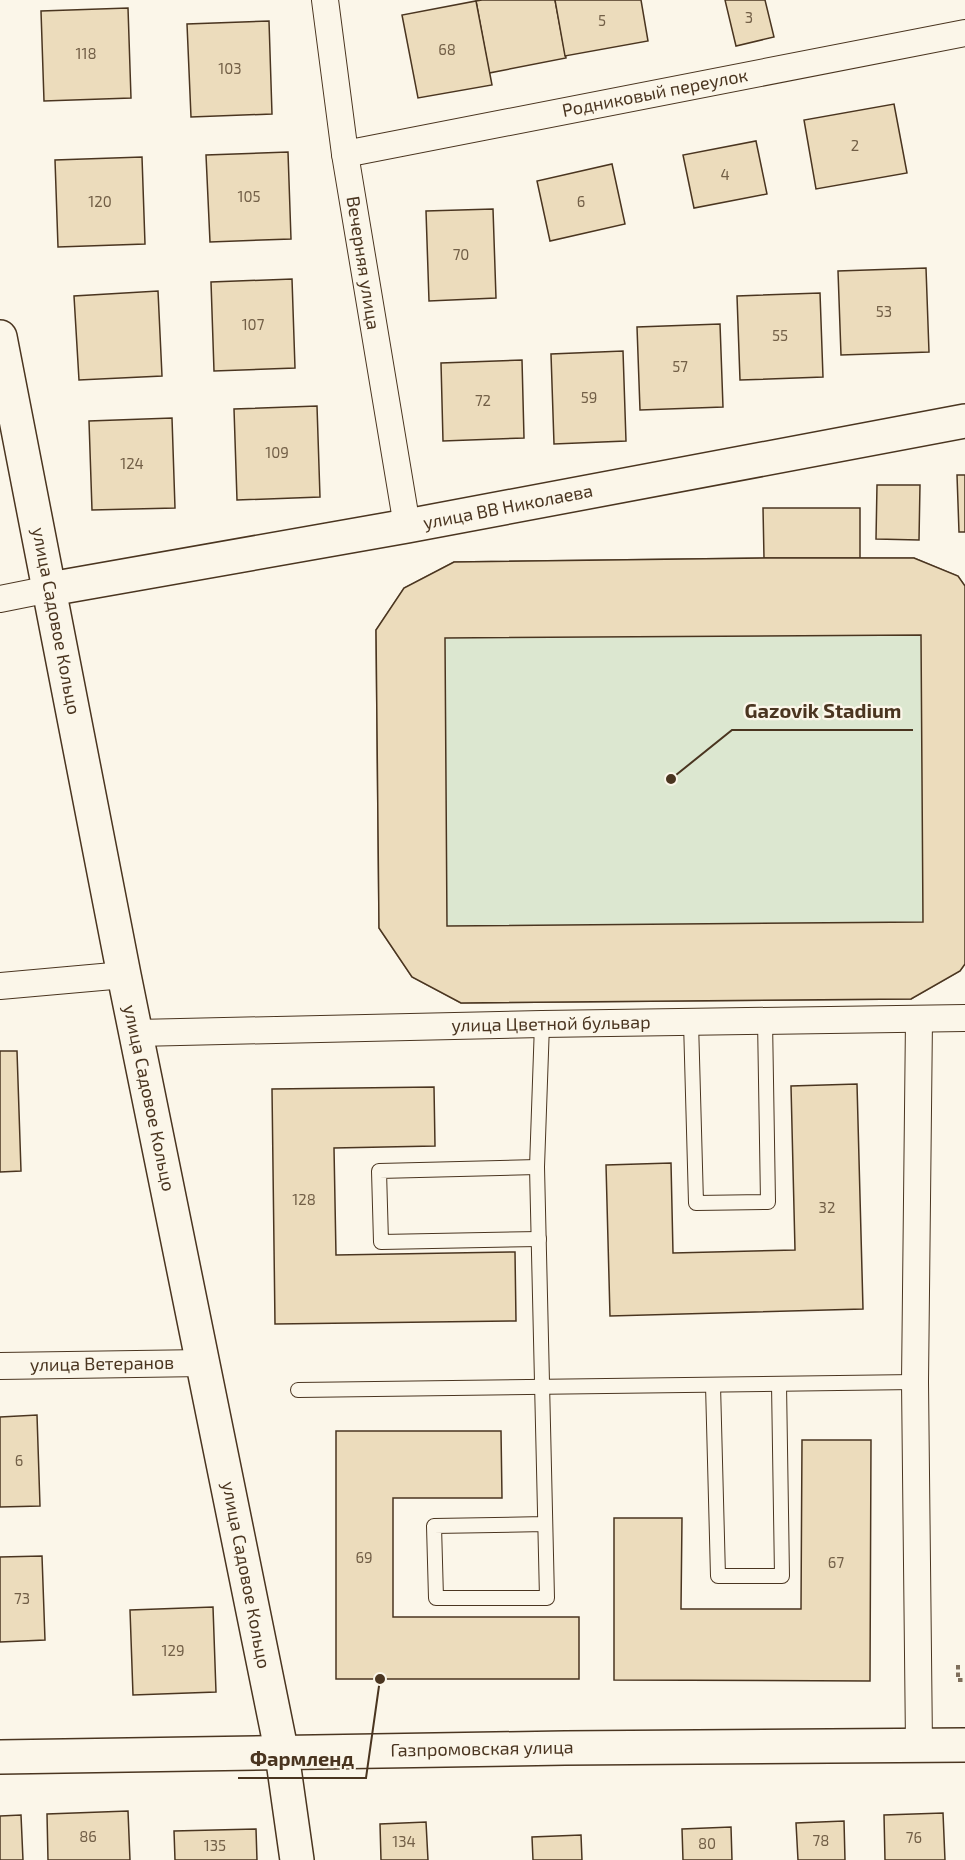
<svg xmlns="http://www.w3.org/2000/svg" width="965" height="1860" font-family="'Exo 2',sans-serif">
	<rect width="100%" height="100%" fill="#fbf6e9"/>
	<polygon fill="#dce7d0" stroke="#887966" stroke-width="1.5" points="764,558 914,558 958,576 965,586 965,964 960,971 911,999 461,1003 412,977 379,928 376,630 404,588 454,562"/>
	<g fill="#ecdcbc" stroke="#4a3520" stroke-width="1.5" fill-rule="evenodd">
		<polygon points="482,0 555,0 566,58 489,73 476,1"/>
		<polygon points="555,0 641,0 648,41 565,56"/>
		<polygon points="725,0 765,0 774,37 736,46"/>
		<polygon points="476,1 492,85 418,98 402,15"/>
		<polygon points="128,8 131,98 44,101 41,11"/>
		<polygon points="269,21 272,114 191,117 187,24"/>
		<polygon points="894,104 907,173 816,189 804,120"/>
		<polygon points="756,141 767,194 694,208 683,155"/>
		<polygon points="288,152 291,239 210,242 206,155"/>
		<polygon points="142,157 145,244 58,247 55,160"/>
		<polygon points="612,164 625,224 550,241 537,181"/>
		<polygon points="493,209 496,298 429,301 426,211"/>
		<polygon points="926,268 929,352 841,355 838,271"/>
		<polygon points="292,279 295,368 214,371 211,282"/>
		<polygon points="158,291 162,376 79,380 74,296"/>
		<polygon points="820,293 823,377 740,380 737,296"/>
		<polygon points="720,324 723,407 640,410 637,327"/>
		<polygon points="623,351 626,441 554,444 551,354"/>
		<polygon points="522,360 524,438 443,441 441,363"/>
		<polygon points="317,406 320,497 237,500 234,409"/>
		<polygon points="172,418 175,508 92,510 89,421"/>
		<polygon points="957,475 965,475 965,532 959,532"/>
		<polygon points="877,485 920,485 919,540 876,539"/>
		<polygon points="763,508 860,508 860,558 764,558"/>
		<path d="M764,558H914L958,576L965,586V964L960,971L911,999L461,1003L412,977L379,928L376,630L404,588L454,562ZM921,635L923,922L447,926L445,638Z"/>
		<polygon points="0,1051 17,1051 21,1171 0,1172"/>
		<polygon points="857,1084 863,1309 610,1316 606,1165 671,1163 673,1253 795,1250 791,1086"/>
		<polygon points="434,1087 435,1146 334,1148 336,1255 515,1252 516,1321 275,1324 272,1089"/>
		<polygon points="37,1415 40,1506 0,1507 0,1417"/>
		<polygon points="336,1431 501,1431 502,1498 393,1498 393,1617 579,1617 579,1679 336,1679"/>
		<polygon points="802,1440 871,1440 870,1681 614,1680 614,1518 682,1518 681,1609 801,1609"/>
		<polygon points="42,1556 45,1640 0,1642 0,1557"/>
		<polygon points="213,1607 216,1692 133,1695 130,1610"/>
		<polygon points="128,1811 130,1860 48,1860 47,1814"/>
		<polygon points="943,1813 945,1860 885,1860 884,1815"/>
		<polygon points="21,1815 23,1860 0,1860 0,1816"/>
		<polygon points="844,1821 845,1860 798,1860 796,1823"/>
		<polygon points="426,1822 428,1860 381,1860 380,1824"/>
		<polygon points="731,1827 732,1860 683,1860 682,1829"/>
		<polygon points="256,1829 257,1860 175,1860 174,1831"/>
		<polygon points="581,1835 582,1860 533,1860 532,1837"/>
	</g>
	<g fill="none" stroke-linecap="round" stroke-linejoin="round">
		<g stroke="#4a3520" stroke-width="16">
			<g id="lane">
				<polyline points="691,1022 696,1203 768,1202 765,1020"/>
				<polyline points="542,1024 537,1167 547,1598 436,1598 434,1526 545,1524"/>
				<polyline points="537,1167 379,1171 381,1242 539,1239"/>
				<polyline points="713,1385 718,1576 782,1576 779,1384"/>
				<polyline points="298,1390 915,1382"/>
			</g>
		</g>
		<g stroke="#4a3520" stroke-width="28">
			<g id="street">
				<polyline points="325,0 345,154 407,526"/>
				<polyline points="345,154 965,33"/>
				<polyline points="0,599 50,589"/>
				<polyline points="0,986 124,975"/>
				<polyline points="919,1019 915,1382 919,1745"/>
				<polyline points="137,1033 542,1024 965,1018"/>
				<polyline points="0,1366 204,1363"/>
			</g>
		</g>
		<g stroke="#4a3520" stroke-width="36">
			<g id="secondary">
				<polyline points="0,337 124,975 282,1754 297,1860"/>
				<polyline points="50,589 407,526 965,421"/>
				<polyline points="0,1757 565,1748 965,1745"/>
			</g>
		</g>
		<polyline stroke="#7f6f5c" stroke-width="4" stroke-dasharray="4.5 3" stroke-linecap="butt" points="958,1665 958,1680 965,1680"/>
		<use href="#lane" stroke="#fbf6e9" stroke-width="14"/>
		<use href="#street" stroke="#fbf6e9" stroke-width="26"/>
		<use href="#secondary" stroke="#fbf6e9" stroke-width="33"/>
	</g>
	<g text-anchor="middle" stroke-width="4.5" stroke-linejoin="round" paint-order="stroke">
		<g font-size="15" fill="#725f47">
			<text x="749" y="23">3</text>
			<text x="602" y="26">5</text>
			<text x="447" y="55">68</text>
			<text x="86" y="59">118</text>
			<text x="230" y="74">103</text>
			<text x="855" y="151">2</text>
			<text x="725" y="180">4</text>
			<text x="249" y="202">105</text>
			<text x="100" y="207">120</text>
			<text x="581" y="207">6</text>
			<text x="461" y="260">70</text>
			<text x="884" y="317">53</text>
			<text x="253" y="330">107</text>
			<text x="780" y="341">55</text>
			<text x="680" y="372">57</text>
			<text x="589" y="403">59</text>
			<text x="483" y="406">72</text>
			<text x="277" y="458">109</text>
			<text x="132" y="469">124</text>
			<text x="304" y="1205">128</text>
			<text x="827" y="1213">32</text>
			<text x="19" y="1466">6</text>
			<text x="364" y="1563">69</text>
			<text x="836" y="1568">67</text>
			<text x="22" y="1604">73</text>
			<text x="173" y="1656">129</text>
			<text x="88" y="1842">86</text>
			<text x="914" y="1843">76</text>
			<text x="821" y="1846">78</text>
			<text x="404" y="1847">134</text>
			<text x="707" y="1849">80</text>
			<text x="215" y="1851">135</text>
		</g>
		<g font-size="18" fill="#4a3520" stroke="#fbf6e9">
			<text transform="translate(655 93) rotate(-11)" y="6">Родниковый переулок</text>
			<text transform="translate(363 263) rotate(81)" y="6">Вечерняя улица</text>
			<text transform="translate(508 507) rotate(-11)" y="6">улица ВВ Николаева</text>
			<text transform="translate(56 621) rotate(79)" y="6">улица Садовое Кольцо</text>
			<text transform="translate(551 1024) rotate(-1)" y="6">улица Цветной бульвар</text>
			<text transform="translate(149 1098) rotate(78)" y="6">улица Садовое Кольцо</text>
			<text transform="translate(102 1364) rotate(-1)" y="6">улица Ветеранов</text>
			<text transform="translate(246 1575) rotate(79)" y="6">улица Садовое Кольцо</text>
			<text transform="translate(482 1749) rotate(-1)" y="6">Газпромовская улица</text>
		</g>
	</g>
	<path fill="none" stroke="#4a3520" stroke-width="2" d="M671 779L732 730H913M380 1679L366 1778H238"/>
	<g fill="#4a3520" stroke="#fbf6e9" stroke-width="2">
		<circle cx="671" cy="779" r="6"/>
		<circle cx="380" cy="1679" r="6"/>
	</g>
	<g font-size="20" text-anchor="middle" font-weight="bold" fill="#4a3520" stroke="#fbf6e9" stroke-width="4.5" stroke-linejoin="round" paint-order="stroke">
		<text x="823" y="718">Gazovik Stadium</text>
		<text x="302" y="1766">Фармленд</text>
	</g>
</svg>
